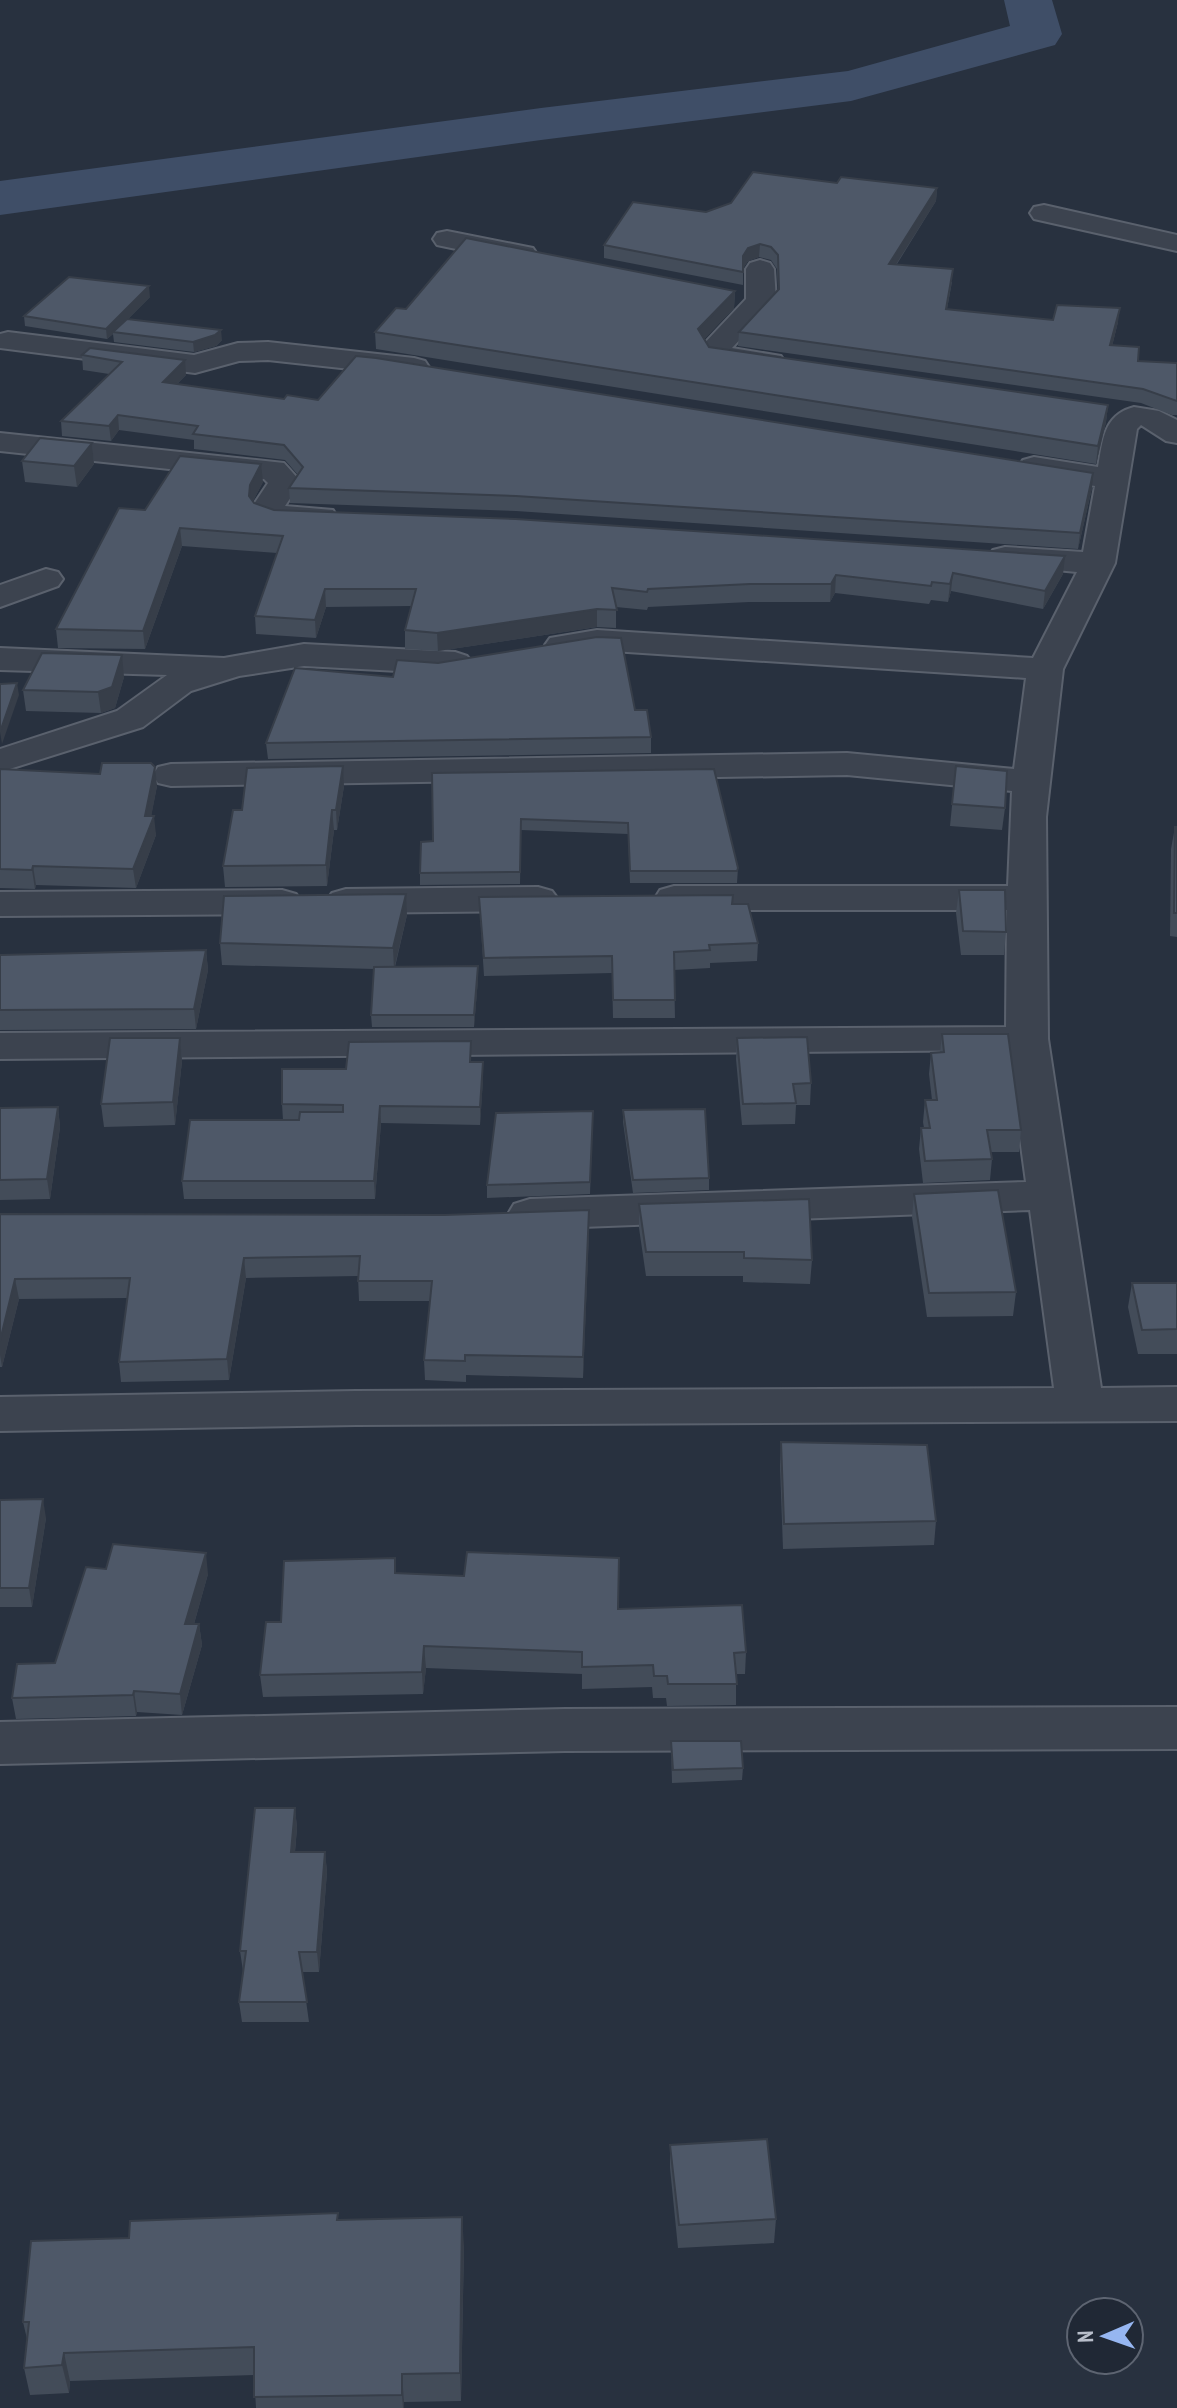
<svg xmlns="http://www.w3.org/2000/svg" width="1177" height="2408" font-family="'PT Sans Narrow',sans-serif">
	<rect width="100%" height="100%" fill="#28313f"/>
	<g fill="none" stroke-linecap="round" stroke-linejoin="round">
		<polygon fill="#3f4e67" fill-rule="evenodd" points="1004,0 1052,0 1062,34 1055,45 851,101 541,140 0,215 0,181 541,108 848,71 1010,26"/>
		<g stroke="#5a616d" stroke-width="4">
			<g id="street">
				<polygon points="1044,205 1177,235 1177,251 1034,219 1030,213 1034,207"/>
				<polygon points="447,231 533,248 537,254 533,260 523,263 437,245 433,239 437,233"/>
				<polygon points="760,260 770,263 774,269 776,301 732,348 781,356 785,362 781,368 770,371 709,361 700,348 746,299 746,269 750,263"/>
				<polygon points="8,332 194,355 238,343 268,342 414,358 425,361 429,367 425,373 414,376 268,360 239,361 195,373 0,348 0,334"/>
				<path d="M1134,407L1159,411L1177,420V443L1166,441L1141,425L1137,429L1115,563L1063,669L1046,817L1048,1039L1101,1388L1177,1387V1421L356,1425L0,1431V1397L356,1391L1054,1388L1030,1210L530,1229L514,1224L508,1214L514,1204L530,1199L1026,1182L1008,1050L0,1059V1033L1006,1027L1007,910H674L660,906L655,898L660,890L674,886H1008L1012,791L847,775L171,786L158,783L153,775L158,767L171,764L847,753L1014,769L1026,678L597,650L562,655L550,652L545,645L550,638L597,630L1033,658L1077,572L993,564L988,557L993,550L1005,547L1083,552L1095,486L1023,474L1018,467L1023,460L1034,457L1098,467C1103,441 1103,415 1134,407Z"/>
				<path d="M0,433L284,463L301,482L285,506L333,510L337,517L333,524C312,529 265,532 252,512V507L268,483L264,479L0,451Z"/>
				<polygon points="46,569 58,572 63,579 58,586 0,607 0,585"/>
				<polygon points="304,644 455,652 467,656 473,663 467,670 455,674 304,666 239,676 191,691 143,727 0,772 0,749 117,711 167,675 0,670 0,648 224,658"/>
				<polygon points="538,887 552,891 558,899 552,907 538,911 346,913 332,909 326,901 332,893 346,889"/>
				<polygon points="282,890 296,894 302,902 296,910 282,914 0,916 0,892"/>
				<polygon points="1177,1707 1177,1749 565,1751 0,1764 0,1722 565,1709"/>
			</g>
		</g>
		<use href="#street" fill="#3c434f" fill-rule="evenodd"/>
	</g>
	<g fill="#434c59">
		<polygon points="837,183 937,188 936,201 897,264 952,282 947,309 1053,320 1118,322 1112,346 1138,361 1177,363 1177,415 1172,415 1141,403 738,346 739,332 778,290 777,269 771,260 759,257 748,261 743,268 743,285 604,258 604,245 706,212"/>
		<polygon points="735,291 734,308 704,339 709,347 1108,405 1106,422 1096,464 376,349 375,332 406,309"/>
		<polygon points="150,297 128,319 222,340 216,346 194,352 114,342 113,334 107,339 25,326 24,316"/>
		<polygon points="90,348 186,375 177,384 284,399 318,400 1092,488 1078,549 516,511 290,503 289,488 298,475 285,460 194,449 194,440 119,430 111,441 62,436 61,421 109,374 83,370 82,355"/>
		<polygon points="92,443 94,464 77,487 25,482 22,461"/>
		<polygon points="263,482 253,501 254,503 274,510 1063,574 1043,609 951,591 948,602 931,600 929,604 835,593 830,602 749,602 648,607 647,610 616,607 616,628 597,627 438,651 405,649 405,630 411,606 326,607 316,638 256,634 255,616 277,553 182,546 145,649 58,648 56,629 145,510"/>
		<polygon points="124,677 115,708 101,713 26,711 23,690"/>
		<polygon points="393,677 635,710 651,737 651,753 268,759 266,743"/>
		<polygon points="956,766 1005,808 1002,830 950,826"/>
		<polygon points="0,769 157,786 151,816 156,835 136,888 36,885 35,889 0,888"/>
		<polygon points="714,769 738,868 737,883 630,883 628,834 521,830 520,884 420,885 420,873 433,841"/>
		<polygon points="344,786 337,830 334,830 327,886 225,887 223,866 242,810"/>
		<polygon points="1175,827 1177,827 1177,937 1170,936 1171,849"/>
		<polygon points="959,890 1006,932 1004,955 961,955 956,913"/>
		<polygon points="479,897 733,904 758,943 757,961 710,963 710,968 674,970 675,1018 613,1018 612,973 484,976"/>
		<polygon points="407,915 395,967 478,979 474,1027 372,1027 371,1015 374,969 222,965 220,943"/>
		<polygon points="206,950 208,970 196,1029 0,1030 0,955"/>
		<polygon points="942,1034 1021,1130 1019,1152 991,1152 992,1159 990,1180 923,1183 919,1149 921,1128 924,1128 923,1122 925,1100 932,1100 929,1074 931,1053 940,1053"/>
		<polygon points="180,1038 182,1061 175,1125 104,1127 101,1104"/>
		<polygon points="737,1038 811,1083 810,1105 796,1105 795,1124 742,1125 736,1059"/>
		<polygon points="472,1062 483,1062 483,1079 480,1125 381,1123 375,1199 184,1199 182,1181 283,1120 282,1104"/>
		<polygon points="58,1107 60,1127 50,1199 0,1200 0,1108"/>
		<polygon points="623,1110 709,1178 709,1190 633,1193 623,1122"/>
		<polygon points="593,1111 590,1194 487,1198 487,1185"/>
		<polygon points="914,1194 1016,1292 1013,1316 927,1317 912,1217"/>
		<polygon points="639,1204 812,1260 810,1284 743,1282 743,1276 646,1276 639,1228"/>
		<polygon points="0,1214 589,1230 583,1378 466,1375 466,1382 425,1380 424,1360 430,1301 359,1301 358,1276 246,1278 229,1380 121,1382 119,1362 128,1298 19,1299 2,1367 0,1367"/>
		<polygon points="1132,1283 1177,1283 1177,1354 1138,1354 1128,1307"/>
		<polygon points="781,1442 936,1521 934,1545 783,1549 780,1466"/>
		<polygon points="0,1500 46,1518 32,1607 0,1607"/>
		<polygon points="396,1573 618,1609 746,1652 745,1674 736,1674 736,1705 667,1706 666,1698 653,1698 652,1687 582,1689 582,1674 426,1668 423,1694 263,1697 260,1675 281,1622"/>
		<polygon points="208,1574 194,1624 199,1624 202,1645 182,1715 137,1712 136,1716 16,1719 12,1698 55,1663"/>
		<polygon points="671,1741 743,1768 742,1780 672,1783"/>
		<polygon points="295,1808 297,1828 295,1852 325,1852 327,1872 319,1972 302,1972 309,2022 242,2022 239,2002 243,1971 240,1951"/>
		<polygon points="670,2145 776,2219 774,2243 678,2248 670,2168"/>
		<polygon points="338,2220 464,2246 461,2401 404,2402 404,2408 256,2408 254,2375 70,2381 69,2393 30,2395 24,2368 27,2339 23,2322 129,2238"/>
	</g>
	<g fill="#373e49">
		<polygon points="937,188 936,201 888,277 889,264"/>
		<polygon points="760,244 759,257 748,261 743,269 743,256 748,248"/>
		<polygon points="149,286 150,297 115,332 113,332 113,334 107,339 106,329"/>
		<polygon points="735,291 734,308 698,346 698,329"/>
		<polygon points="1120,308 1118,322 1109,359 1110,345"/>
		<polygon points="221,330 222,340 216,346 194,352 193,342"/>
		<polygon points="185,360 186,375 164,396 163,382"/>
		<polygon points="1108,405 1106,422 1096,464 1098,446"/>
		<polygon points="118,415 119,430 111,441 109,426"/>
		<polygon points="92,443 94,464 77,487 74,466"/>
		<polygon points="261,464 263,482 252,503 249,496 250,485"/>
		<polygon points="1093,473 1092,488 1078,549 1080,533"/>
		<polygon points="180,528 182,546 145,649 143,631"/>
		<polygon points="1065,556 1063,574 1043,609 1045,591"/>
		<polygon points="953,573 951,591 948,602 950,584"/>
		<polygon points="836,575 835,593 830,602 831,584"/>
		<polygon points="325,589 326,607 316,638 315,620"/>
		<polygon points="597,609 597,627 438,651 437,633"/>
		<polygon points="122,655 124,677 115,708 101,713 98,692"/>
		<polygon points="17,683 19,695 2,744 0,732"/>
		<polygon points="343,766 344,786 337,830 336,810"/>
		<polygon points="155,767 157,786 149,828 154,816 156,835 136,888 133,869"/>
		<polygon points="332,810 334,830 327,886 326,865"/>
		<polygon points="33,866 36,885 35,889 32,870"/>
		<polygon points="406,894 407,915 394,969 393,948"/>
		<polygon points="206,950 208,970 196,1029 194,1009"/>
		<polygon points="478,966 478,979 474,1027 474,1015"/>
		<polygon points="180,1038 182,1061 175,1125 173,1102"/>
		<polygon points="483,1062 483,1079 480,1125 480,1107"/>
		<polygon points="380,1106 381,1123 375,1199 374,1181"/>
		<polygon points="58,1107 60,1127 50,1199 47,1179"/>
		<polygon points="589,1210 589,1230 583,1378 583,1357"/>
		<polygon points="244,1258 246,1278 229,1380 227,1359"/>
		<polygon points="15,1279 19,1299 2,1367 0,1355 0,1341"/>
		<polygon points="43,1499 46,1518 32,1607 29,1588"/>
		<polygon points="206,1553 208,1574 188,1645 185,1624"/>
		<polygon points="199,1624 202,1645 182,1715 180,1694"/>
		<polygon points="424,1646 426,1668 423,1694 422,1672"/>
		<polygon points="134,1691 137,1712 136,1716 133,1695"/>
		<polygon points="295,1808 297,1828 293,1872 291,1852"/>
		<polygon points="325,1852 327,1872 319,1972 317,1952"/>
		<polygon points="462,2217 464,2246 461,2401 460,2373"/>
		<polygon points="64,2353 70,2381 69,2393 62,2365"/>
		<polygon points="402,2374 404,2402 404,2408 403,2408 402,2395"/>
	</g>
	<g fill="#4e5868" stroke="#373e49" stroke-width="2">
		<polygon points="753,172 837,183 841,177 937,188 889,264 953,269 946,309 1053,320 1057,305 1120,308 1110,345 1139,347 1138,361 1177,363 1177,401 1143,389 739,332 779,289 778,255 771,247 760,244 748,248 743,256 743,272 604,245 633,202 706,212 731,203"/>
		<polygon points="466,238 735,291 698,329 709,347 1108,405 1098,446 375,332 396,308 406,309"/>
		<polygon points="69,277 149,286 106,329 24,316"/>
		<polygon points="127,319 221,330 215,335 193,342 113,332"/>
		<polygon points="90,348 185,360 163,382 284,399 287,395 318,400 356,356 376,358 1093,473 1080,533 516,496 289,488 303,467 284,445 193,434 198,426 118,415 109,426 61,421 122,362 82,355"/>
		<polygon points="40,438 92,443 74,466 22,461"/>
		<polygon points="180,456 261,464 250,485 249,496 254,503 274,510 516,519 1065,556 1045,591 953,573 950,584 932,582 931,586 836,575 831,584 750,584 648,589 647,592 612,588 617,610 597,609 437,633 405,630 416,589 325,589 315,620 255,616 283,536 180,528 143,631 56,629 119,508 145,510"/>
		<polygon points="597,637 621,638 635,710 647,710 651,737 266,743 295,668 393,677 397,660 438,663"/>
		<polygon points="42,653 122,655 112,687 98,692 23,690"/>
		<polygon points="17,683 0,732 0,684"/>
		<polygon points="102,763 151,763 155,767 145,816 154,816 133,869 33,866 32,870 0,869 0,769 100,774"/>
		<polygon points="343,766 336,810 332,810 326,865 223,866 233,810 242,810 247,768"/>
		<polygon points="956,766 1007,771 1005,808 952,804"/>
		<polygon points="714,769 738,868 737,871 630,871 628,823 521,819 520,872 420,873 421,842 433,841 432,773"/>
		<polygon points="1175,827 1177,827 1177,913 1174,913"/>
		<polygon points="959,890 1005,890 1006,932 963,931"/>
		<polygon points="406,894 393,948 220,943 224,896"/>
		<polygon points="733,895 732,904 748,904 758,943 709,945 710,950 674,952 675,1000 613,1000 612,956 484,958 479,897"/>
		<polygon points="206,950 194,1009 0,1010 0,955"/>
		<polygon points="478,966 474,1015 371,1015 374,967"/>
		<polygon points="942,1034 1008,1034 1021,1130 987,1130 992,1159 925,1161 921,1128 930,1128 925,1100 937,1100 931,1053 944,1052"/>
		<polygon points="807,1037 811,1083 793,1084 796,1103 743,1104 737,1038"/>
		<polygon points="110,1038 180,1038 173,1102 101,1104"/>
		<polygon points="471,1041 470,1062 483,1062 480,1107 380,1106 374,1181 182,1181 190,1120 299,1120 300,1112 343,1112 343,1105 282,1104 282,1069 346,1069 349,1042"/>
		<polygon points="58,1107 47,1179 0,1180 0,1108"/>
		<polygon points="705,1109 709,1178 633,1180 623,1110"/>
		<polygon points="593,1111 590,1182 487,1185 496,1113"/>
		<polygon points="998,1190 1016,1292 929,1293 914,1194"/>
		<polygon points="809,1199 812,1260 744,1258 744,1252 646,1252 639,1204"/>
		<polygon points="589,1210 583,1357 465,1355 465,1361 424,1360 432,1281 358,1281 360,1256 244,1258 227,1359 119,1362 130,1278 15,1279 0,1341 0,1214 444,1215"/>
		<polygon points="1132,1283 1177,1283 1177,1329 1142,1330"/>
		<polygon points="781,1442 927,1445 936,1521 784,1524"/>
		<polygon points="43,1499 29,1588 0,1588 0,1500"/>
		<polygon points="113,1544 206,1553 185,1624 199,1624 180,1694 134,1691 133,1695 12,1698 17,1664 55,1663 86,1567 106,1569"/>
		<polygon points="467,1552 619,1558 618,1609 742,1605 746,1652 734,1653 737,1684 668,1684 667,1676 654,1676 653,1665 582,1667 582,1652 424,1646 422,1672 260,1675 266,1622 281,1622 284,1561 395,1558 395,1573 464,1576"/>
		<polygon points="671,1741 741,1741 743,1768 673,1770"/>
		<polygon points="255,1808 295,1808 291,1852 325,1852 317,1952 299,1952 307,2002 239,2002 246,1951 240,1951"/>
		<polygon points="767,2139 776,2219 679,2225 670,2145"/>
		<polygon points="338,2213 337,2220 462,2217 460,2373 402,2374 402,2395 254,2397 254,2347 64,2353 62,2365 24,2368 29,2322 23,2322 31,2241 129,2238 130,2221"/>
	</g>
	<g transform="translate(1105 2336) rotate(268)"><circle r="38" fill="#202835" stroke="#5d6471" stroke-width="2"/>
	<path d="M0-6L14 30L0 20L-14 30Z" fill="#96b6f1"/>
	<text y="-12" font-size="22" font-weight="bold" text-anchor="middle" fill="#b8beca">N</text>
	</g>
</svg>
